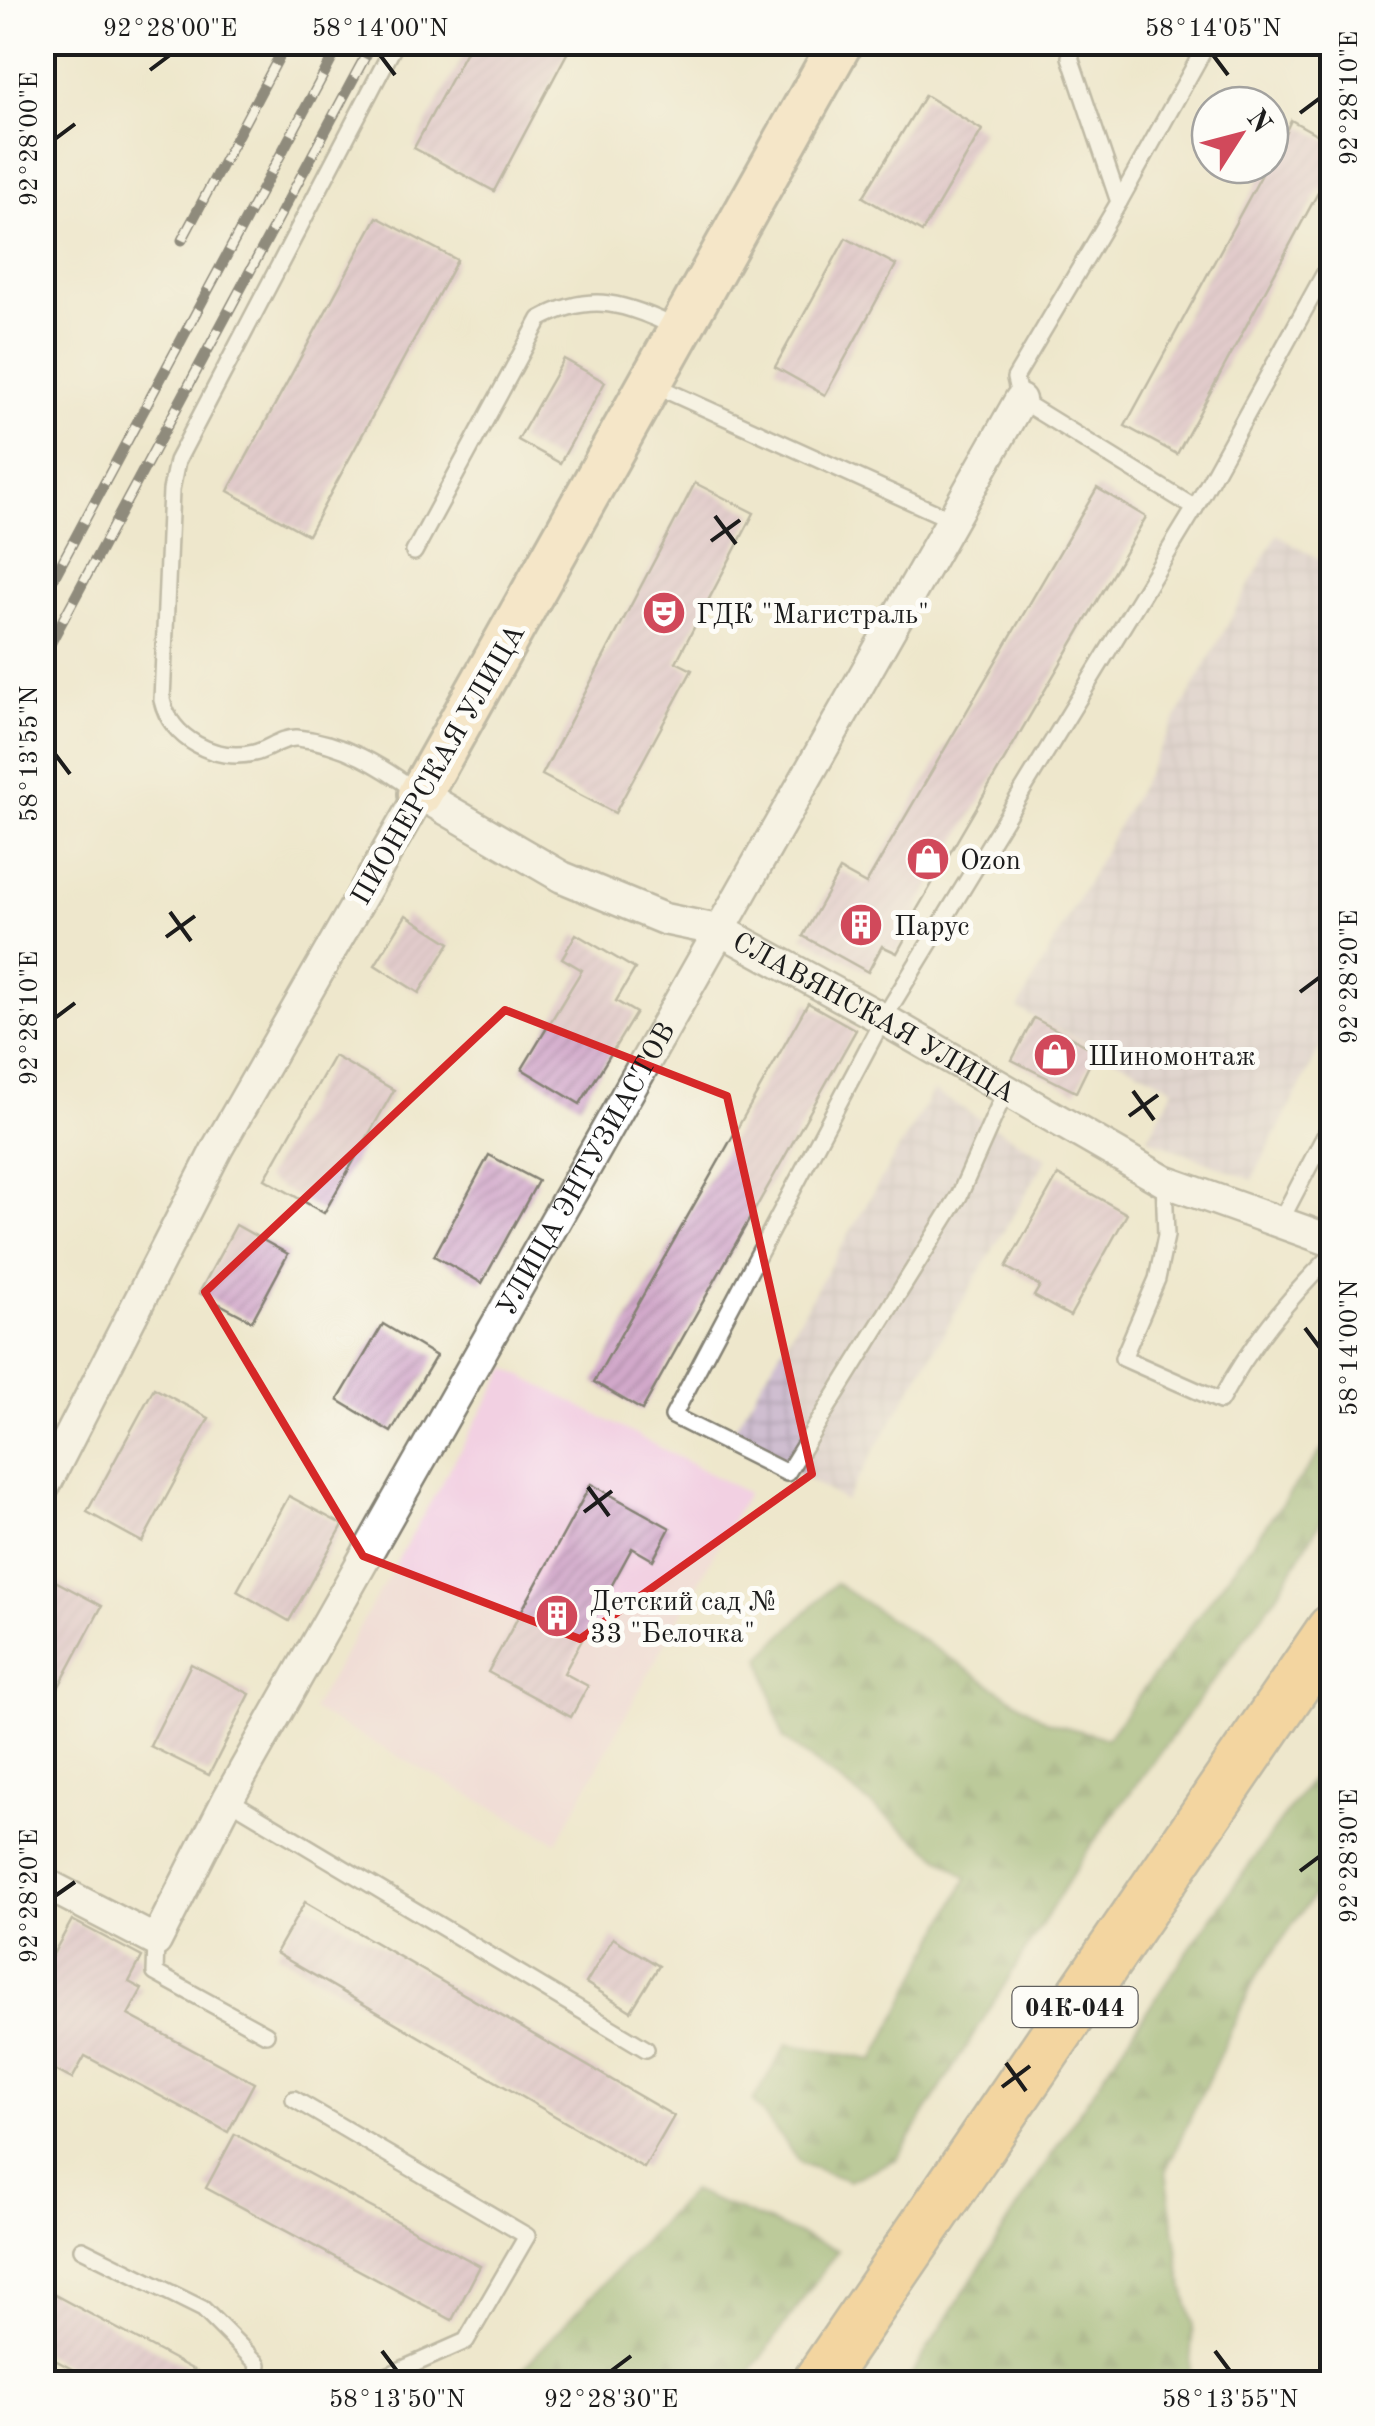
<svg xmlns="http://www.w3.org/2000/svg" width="1375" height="2426" font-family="'Old Standard TT',serif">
	<defs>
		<pattern id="industrial-grid" width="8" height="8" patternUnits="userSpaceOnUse" patternTransform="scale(2.5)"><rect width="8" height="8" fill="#cfbed0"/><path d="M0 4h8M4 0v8" fill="none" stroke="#b1a3b2"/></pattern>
		<pattern id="forest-firs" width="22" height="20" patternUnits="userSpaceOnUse" patternTransform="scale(2.5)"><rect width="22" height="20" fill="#7ea65d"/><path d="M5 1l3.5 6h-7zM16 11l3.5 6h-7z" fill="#66864c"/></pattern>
		<pattern id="building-hatch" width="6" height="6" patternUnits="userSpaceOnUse" patternTransform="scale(2.5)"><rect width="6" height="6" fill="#d2a9ca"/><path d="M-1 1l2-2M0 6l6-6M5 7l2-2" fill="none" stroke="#b491ad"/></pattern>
	</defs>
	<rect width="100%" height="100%" fill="#fdfcf7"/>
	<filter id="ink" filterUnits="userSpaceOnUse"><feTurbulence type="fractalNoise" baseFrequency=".01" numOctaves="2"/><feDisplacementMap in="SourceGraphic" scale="20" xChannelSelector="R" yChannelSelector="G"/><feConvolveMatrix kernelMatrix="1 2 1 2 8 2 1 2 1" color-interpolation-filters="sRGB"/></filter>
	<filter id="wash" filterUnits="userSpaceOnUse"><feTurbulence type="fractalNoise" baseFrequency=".0048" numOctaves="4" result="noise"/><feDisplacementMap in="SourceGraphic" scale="40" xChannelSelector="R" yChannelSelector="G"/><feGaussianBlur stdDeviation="2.25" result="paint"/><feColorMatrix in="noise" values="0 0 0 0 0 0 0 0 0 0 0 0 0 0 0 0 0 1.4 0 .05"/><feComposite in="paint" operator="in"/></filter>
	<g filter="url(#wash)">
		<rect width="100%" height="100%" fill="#eee7cc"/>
		<polygon fill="#f2d0e2" points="507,1368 747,1493 557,1842 312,1710"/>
		<g fill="url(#industrial-grid)">
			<polygon points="1277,534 1332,567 1332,1025 1252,1180 1148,1138 1174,1088 1018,1009"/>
			<polygon points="933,1091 1047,1158 845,1501 731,1434"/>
		</g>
		<g fill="url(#forest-firs)" stroke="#4d613c" stroke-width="2.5">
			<polygon points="1330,1439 1332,1439 1332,1502 1277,1595 1089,1848 897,2159 849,2181 800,2163 753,2101 787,2044 874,2060 967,1878 783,1738 761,1657 835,1583 1048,1722 1107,1738"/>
			<polygon points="1332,1749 1332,1869 1256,1977 1166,2170 1181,2275 1193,2324 1189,2383 906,2383 1071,2124 1182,1959"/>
			<polygon points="691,2191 838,2250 743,2383 509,2383"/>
		</g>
		<g id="blocks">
			<g fill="url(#building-hatch)">
				<polygon points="471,42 573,42 494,191 414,148"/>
				<polygon points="925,95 982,130 922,232 863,197"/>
				<polygon points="1291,120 1332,143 1332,196 1320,189 1177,454 1125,426 1267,165 1270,165"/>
				<polygon points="377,217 457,260 308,535 228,491"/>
				<polygon points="846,238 896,265 825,395 775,367"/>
				<polygon points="564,359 605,382 560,463 518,440"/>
				<polygon points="695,483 754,513 676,662 692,670 615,813 542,775"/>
				<polygon points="1097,488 1146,517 916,911 919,913 897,953 882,946 868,972 803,936 840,870 866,884"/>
				<polygon points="406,915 450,943 419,993 375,965"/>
				<polygon points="576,934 635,969 616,1001 636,1013 580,1104 522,1069 582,970 562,958"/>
				<polygon points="808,1003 856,1030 642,1410 594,1382"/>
				<polygon points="1034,1018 1096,1051 1076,1092 1012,1060"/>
				<polygon points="334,1056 394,1090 324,1213 265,1179"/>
				<polygon points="489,1155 538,1181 482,1283 434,1256"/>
				<polygon points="1058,1175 1127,1214 1070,1316 1034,1296 1040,1286 1006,1267"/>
				<polygon points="236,1225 288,1254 252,1321 199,1293"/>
				<polygon points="383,1324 436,1356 391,1432 338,1400"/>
				<polygon points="154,1388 209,1418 142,1542 87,1512"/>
				<polygon points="591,1484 670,1528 653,1560 632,1548 564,1673 588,1686 571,1717 488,1672"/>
				<polygon points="289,1496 343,1525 289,1621 237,1591"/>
				<polygon points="42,1574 102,1606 42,1718"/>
				<polygon points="191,1664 250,1694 209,1775 150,1746"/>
				<polygon points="305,1902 674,2116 644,2168 276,1953"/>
				<polygon points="72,1920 142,1957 129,1982 142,1989 128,2015 254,2083 228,2132 85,2056 72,2079 42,2063 42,1974"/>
				<polygon points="613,1938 659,1966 631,2011 586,1983"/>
				<polygon points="235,2134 480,2266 452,2320 206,2188"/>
				<polygon points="42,2288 220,2384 100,2384 42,2353"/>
			</g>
		</g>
	</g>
	<g filter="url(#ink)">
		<use href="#blocks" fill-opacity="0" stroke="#858274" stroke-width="2.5"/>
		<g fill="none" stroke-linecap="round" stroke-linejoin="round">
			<g stroke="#858274" stroke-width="20">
				<g id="lane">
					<path d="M396,42L177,461L171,490L162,700C171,739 215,762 254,753C268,750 282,737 297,738C342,742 382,766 417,792"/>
					<polyline points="1077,42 1070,57 1119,202 1015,378 1020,400 1195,508"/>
					<polyline points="1119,202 1208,42"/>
					<polyline points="652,384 952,520"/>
					<path d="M414,552L540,319C594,290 626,305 678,328"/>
					<polyline points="1005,1092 959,1196 787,1473 673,1416 883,1019 1195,508 1332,260"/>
					<path d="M1164,1181L1166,1236L1157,1279L1123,1358L1220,1401C1250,1345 1287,1300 1332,1255"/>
					<polyline points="1280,1222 1332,1122"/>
					<polyline points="228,1799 646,2049"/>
					<polyline points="156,1941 155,1973 266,2034"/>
					<polyline points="294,2099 527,2236 466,2341 369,2384"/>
					<polyline points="82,2249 203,2309 258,2364 256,2384"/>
				</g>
			</g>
			<g stroke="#858274" stroke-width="35">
				<g id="street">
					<path id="s1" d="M42,1491L218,1147L420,794L562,877L664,919L722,931L883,1019L1164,1181L1332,1241"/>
					<path id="s2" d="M42,1882L156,1941L228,1799L1020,400"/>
				</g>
			</g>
			<g stroke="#858274" stroke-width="48">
				<polyline id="secondary" points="420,794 841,42"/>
			</g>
			<g stroke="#858274" stroke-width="55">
				<polyline id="primary" points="817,2384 1332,1630"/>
			</g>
			<use href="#lane" stroke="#fff" stroke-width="15"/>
			<use href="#street" stroke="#fff" stroke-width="30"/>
			<use href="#secondary" stroke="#fce5c4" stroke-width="42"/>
			<use href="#primary" stroke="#f8bf6c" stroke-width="50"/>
			<g stroke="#1c1c1c" stroke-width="11">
				<g id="rail">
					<polyline points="182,240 287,42"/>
					<polyline points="42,600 341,42"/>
					<polyline points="42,659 373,42"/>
				</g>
			</g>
			<use href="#rail" stroke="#fdfcf7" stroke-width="8" stroke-dasharray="22" stroke-linecap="butt"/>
		</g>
	</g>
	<path d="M0 0H1375V2426H0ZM505,1010L727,1096L812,1474L580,1639L363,1556L205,1292Z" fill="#eee7cc" fill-opacity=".55" fill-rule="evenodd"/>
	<path fill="none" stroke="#d62828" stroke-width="8" stroke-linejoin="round" d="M505,1010L727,1096L812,1474L580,1639L363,1556L205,1292Z"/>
	<path fill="none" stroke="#1c1c1c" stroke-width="4" d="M380,55L395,75M1213,55L1228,75M150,70L170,55M1300,113L1320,98M55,139L75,124M715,516L736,544M711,541L740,520M55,754L70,774M170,912L191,941M166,937L195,916M1300,992L1320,977M55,1018L75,1003M1133,1091L1154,1120M1129,1116L1158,1095M1305,1328L1320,1348M588,1487L609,1516M584,1512L612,1491M1300,1871L1320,1856M55,1896L75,1882M1006,2063L1026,2091M1002,2087L1030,2066M382,2351L397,2371M1215,2351L1230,2371M611,2371L631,2356"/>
	<defs>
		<g id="theatre-disc" transform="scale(2.25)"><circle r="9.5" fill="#d1495b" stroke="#fdfcf7"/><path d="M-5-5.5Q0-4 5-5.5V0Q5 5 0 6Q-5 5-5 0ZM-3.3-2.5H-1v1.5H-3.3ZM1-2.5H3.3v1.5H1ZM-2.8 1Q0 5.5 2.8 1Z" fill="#fff"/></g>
		<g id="shop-disc" transform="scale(2.25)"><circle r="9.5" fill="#d1495b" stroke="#fdfcf7"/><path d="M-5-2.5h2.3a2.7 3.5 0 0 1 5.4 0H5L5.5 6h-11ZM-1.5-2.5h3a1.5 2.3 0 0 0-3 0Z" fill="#fff"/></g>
		<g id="building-disc" transform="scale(2.25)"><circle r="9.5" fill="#d1495b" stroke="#fdfcf7"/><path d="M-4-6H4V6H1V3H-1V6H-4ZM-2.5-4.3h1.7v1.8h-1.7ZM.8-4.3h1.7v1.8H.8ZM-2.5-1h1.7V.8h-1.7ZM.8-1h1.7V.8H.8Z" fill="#fff"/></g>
	</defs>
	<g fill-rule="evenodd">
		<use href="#theatre-disc" x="664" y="613"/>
		<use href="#shop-disc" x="928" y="859"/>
		<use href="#building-disc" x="861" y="925"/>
		<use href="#shop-disc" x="1055" y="1055"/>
		<use href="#building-disc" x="557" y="1616"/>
	</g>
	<g text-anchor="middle" stroke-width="10" stroke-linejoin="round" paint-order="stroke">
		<rect fill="#fdfcf7" stroke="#605f5e" stroke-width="2.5" x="1012.5" y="1987" width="125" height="40" rx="8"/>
		<g font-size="25" font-weight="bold" fill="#1c1c1c">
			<text x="1075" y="2016">04К-044</text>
		</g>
		<g font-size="28" fill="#1c1c1c" stroke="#fdfcf7" text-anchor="start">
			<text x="696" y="623">ГДК "Магистраль"</text>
			<text x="960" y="869">Ozon</text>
			<text x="894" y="935">Парус</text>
			<text x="1088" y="1065">Шиномонтаж</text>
			<text x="590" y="1610">Детский сад №<tspan x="590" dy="32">33 "Белочка"</tspan></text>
		</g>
		<g font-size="28" fill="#1c1c1c" stroke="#fdfcf7">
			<text transform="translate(437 764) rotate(-60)" y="10">ПИОНЕРСКАЯ УЛИЦА</text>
			<text dy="10" stroke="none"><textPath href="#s1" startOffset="1302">СЛАВЯНСКАЯ УЛИЦА</textPath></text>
			<text dy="10" stroke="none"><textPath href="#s2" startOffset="1012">УЛИЦА ЭНТУЗИАСТОВ</textPath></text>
		</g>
	</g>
	<rect width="1375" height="2426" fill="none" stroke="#fdfcf7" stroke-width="110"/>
	<g transform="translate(1240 135) rotate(54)"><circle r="48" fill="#fdfcf7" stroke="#a3a29f" stroke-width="2.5"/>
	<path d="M0-8L18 38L0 25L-18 38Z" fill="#d1495b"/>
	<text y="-15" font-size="28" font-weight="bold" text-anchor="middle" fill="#1c1c1c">N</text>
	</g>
	<rect x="55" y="55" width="1265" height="2316" fill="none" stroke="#1c1c1c" stroke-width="4"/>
	<g font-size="25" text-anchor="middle" fill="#1c1c1c">
		<text x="170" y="36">92°28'00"E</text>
		<text x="380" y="36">58°14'00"N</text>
		<text x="1213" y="36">58°14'05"N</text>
		<text transform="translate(1348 98) rotate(-90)" y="9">92°28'10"E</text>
		<text transform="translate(28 139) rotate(-90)" y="9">92°28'00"E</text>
		<text transform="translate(28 754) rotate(-90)" y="9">58°13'55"N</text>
		<text transform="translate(1348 977) rotate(-90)" y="9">92°28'20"E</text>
		<text transform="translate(28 1018) rotate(-90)" y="9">92°28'10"E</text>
		<text transform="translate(1348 1348) rotate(-90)" y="9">58°14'00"N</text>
		<text transform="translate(1348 1856) rotate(-90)" y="9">92°28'30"E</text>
		<text transform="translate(28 1896) rotate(-90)" y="9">92°28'20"E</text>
		<text x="397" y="2407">58°13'50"N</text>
		<text x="611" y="2407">92°28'30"E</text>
		<text x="1230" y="2407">58°13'55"N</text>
	</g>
</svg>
